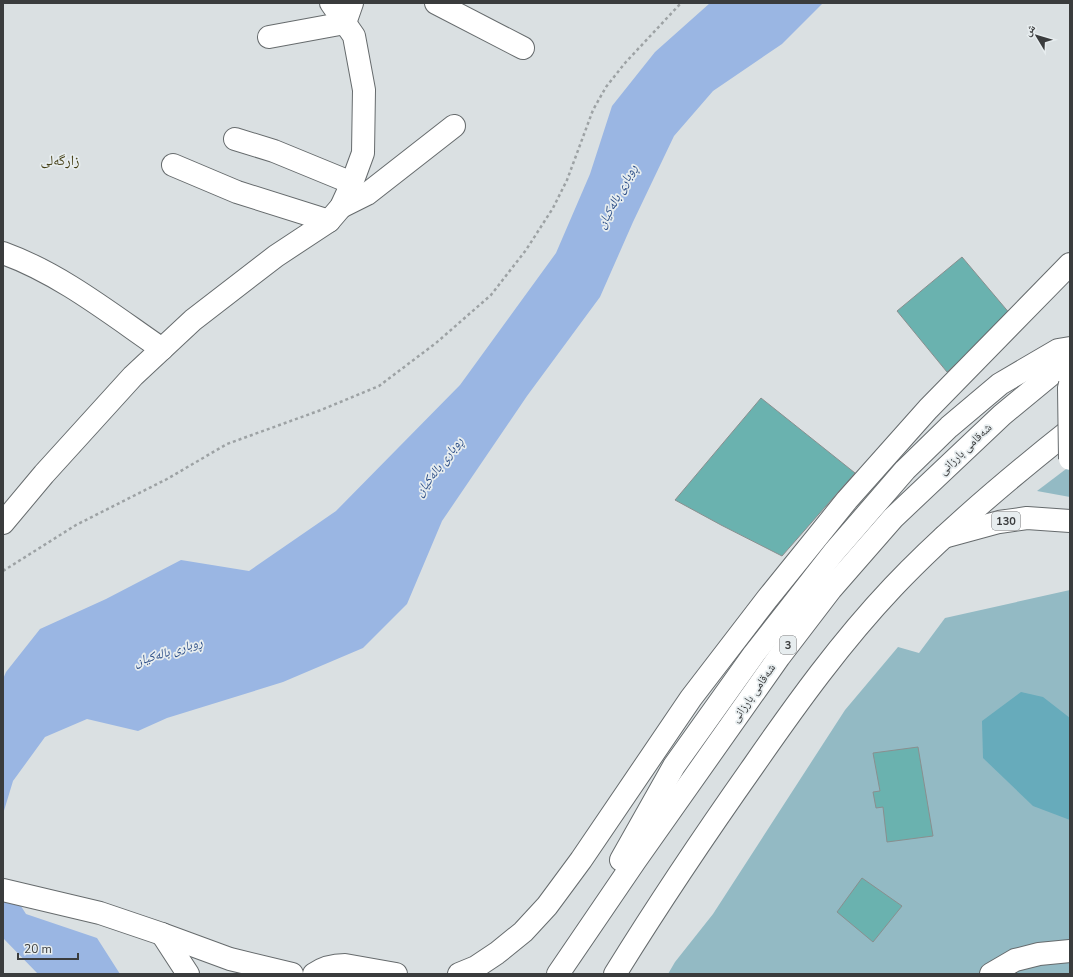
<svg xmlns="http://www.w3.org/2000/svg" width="1073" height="977" font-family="'Nunito Sans','Noto Naskh Arabic',sans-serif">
	<rect width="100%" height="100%" fill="#dae0e2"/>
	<g fill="#93bac4">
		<polygon points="1070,466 1070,497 1037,491"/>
		<polygon points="1070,590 1070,974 668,974 675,962 713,914 845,710 898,647 919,653 945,618"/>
	</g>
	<polygon fill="#67abbb" points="1021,692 1043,697 1070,718 1070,820 1033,806 983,758 982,721"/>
	<g fill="#9ab6e3">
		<polygon points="710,3 823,3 782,44 713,91 674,136 633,222 600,297 527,396 442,521 407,604 363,648 283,682 167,718 138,731 87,719 45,737 13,781 3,814 3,679 6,672 40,629 106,599 181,560 249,571 336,511 460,385 556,253 590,174 612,106 655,52"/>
		<polygon points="3,878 26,914 97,938 120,974 38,974 3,938"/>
	</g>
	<g fill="#6ab2af" stroke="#898f8f">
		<polygon points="962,257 1011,315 947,372 897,311"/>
		<polygon points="761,398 855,473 782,556 721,525 675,500"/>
		<polygon points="918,747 933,836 887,842 883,807 876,808 873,792 880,791 873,753"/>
		<polygon points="862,878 902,906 873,942 837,912"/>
	</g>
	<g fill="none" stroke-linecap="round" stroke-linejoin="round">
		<g stroke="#666b6d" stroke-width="24">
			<g id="minor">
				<polyline points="436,3 523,48"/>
				<polyline points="269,37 345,23 352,3"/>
				<polyline points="235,139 274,151 352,183"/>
				<polyline points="173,165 237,192 329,221"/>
				<polyline points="341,207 367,194 454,126"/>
				<path d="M3,253C61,274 111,314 162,349"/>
				<polyline points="3,523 44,474 133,376 193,320 276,256 329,221 341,207 352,183 363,153 364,90 354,36 331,3"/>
				<polyline points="162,934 188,974"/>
				<polyline points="991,974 1015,960 1039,954 1070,951"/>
			</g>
		</g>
		<g stroke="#666b6d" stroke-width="24">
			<g id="major">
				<polyline points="944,537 999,522 1027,518 1070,521"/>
				<polyline points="3,890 100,913 162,934 230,959 292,974"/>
			</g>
		</g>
		<g stroke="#666b6d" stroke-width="24">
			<g id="highway">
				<polyline points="621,860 674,766 754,654 834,552 905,470 949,427 1000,384 1058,350 1070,348"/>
				<path d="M314,974C324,967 333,965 345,965L396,974"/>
				<polyline points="459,974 476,967 497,953 523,932 547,906 581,860 691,698 767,599 847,500 928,409 1070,264"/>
				<polyline points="558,974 635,861 779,657 831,589 893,518 1002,415 1070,359"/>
				<path d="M615,974C659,903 706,833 754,765C797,703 841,642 893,587C947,530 1008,479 1070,430"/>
			</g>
		</g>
		<polyline stroke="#9da2a4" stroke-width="2.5" stroke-dasharray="3 3" stroke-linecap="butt" points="3,571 76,525 167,479 227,444 321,410 379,386 436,343 491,295 526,250 553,208 567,180 593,110 606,87 625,63 681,3"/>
		<use href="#minor" stroke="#fff" stroke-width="22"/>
		<use href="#major" stroke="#fff" stroke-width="22"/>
		<use href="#highway" stroke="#fff" stroke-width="22"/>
		<g stroke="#666b6d" stroke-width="24" stroke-linecap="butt">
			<polyline id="highway-bridge" points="1070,384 1069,388 1070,459"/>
		</g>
		<use href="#highway-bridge" stroke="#fff" stroke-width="22"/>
	</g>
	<g text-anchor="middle" stroke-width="3.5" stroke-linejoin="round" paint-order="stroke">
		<g fill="#e7edef" stroke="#6e7172" stroke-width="1">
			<rect x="992" y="512" width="28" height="18" rx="3"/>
			<rect x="780" y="636" width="16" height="18" rx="3"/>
		</g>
		<g font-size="11" font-weight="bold" fill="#3a3c3d">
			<text x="1006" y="525">130</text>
			<text x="788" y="649">3</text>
		</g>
		<g font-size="12" fill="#3a3c3d" stroke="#e7edef">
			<text transform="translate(965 449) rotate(-44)" y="4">شەقامی بارزانی</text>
			<text transform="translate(753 693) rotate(-55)" y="4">شەقامی بارزانی</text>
		</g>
		<g font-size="13" font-style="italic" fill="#2d4f88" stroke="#e7edef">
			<text transform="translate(616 196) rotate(-62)" y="5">ڕوباری بالەکیان</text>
			<text transform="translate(438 466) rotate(-53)" y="5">ڕوباری بالەکیان</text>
			<text transform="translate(168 651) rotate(-17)" y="5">ڕوباری بالەکیان</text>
		</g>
		<g font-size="14" fill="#433e14" stroke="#e7edef">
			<text x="60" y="165">زارگەلی</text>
		</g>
	</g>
	<rect width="1073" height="977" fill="none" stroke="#3a3c3d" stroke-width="8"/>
	<g transform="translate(1037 36) rotate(308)" stroke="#e7edef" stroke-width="3" paint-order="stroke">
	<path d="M0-3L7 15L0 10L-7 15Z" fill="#3a3c3d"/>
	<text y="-6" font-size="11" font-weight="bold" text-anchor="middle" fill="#3a3c3d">ش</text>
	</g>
	<path d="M18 953v6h60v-6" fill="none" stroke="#3a3c3d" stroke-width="2"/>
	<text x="24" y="953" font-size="12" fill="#3a3c3d" stroke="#e7edef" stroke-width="3" paint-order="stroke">20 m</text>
</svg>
